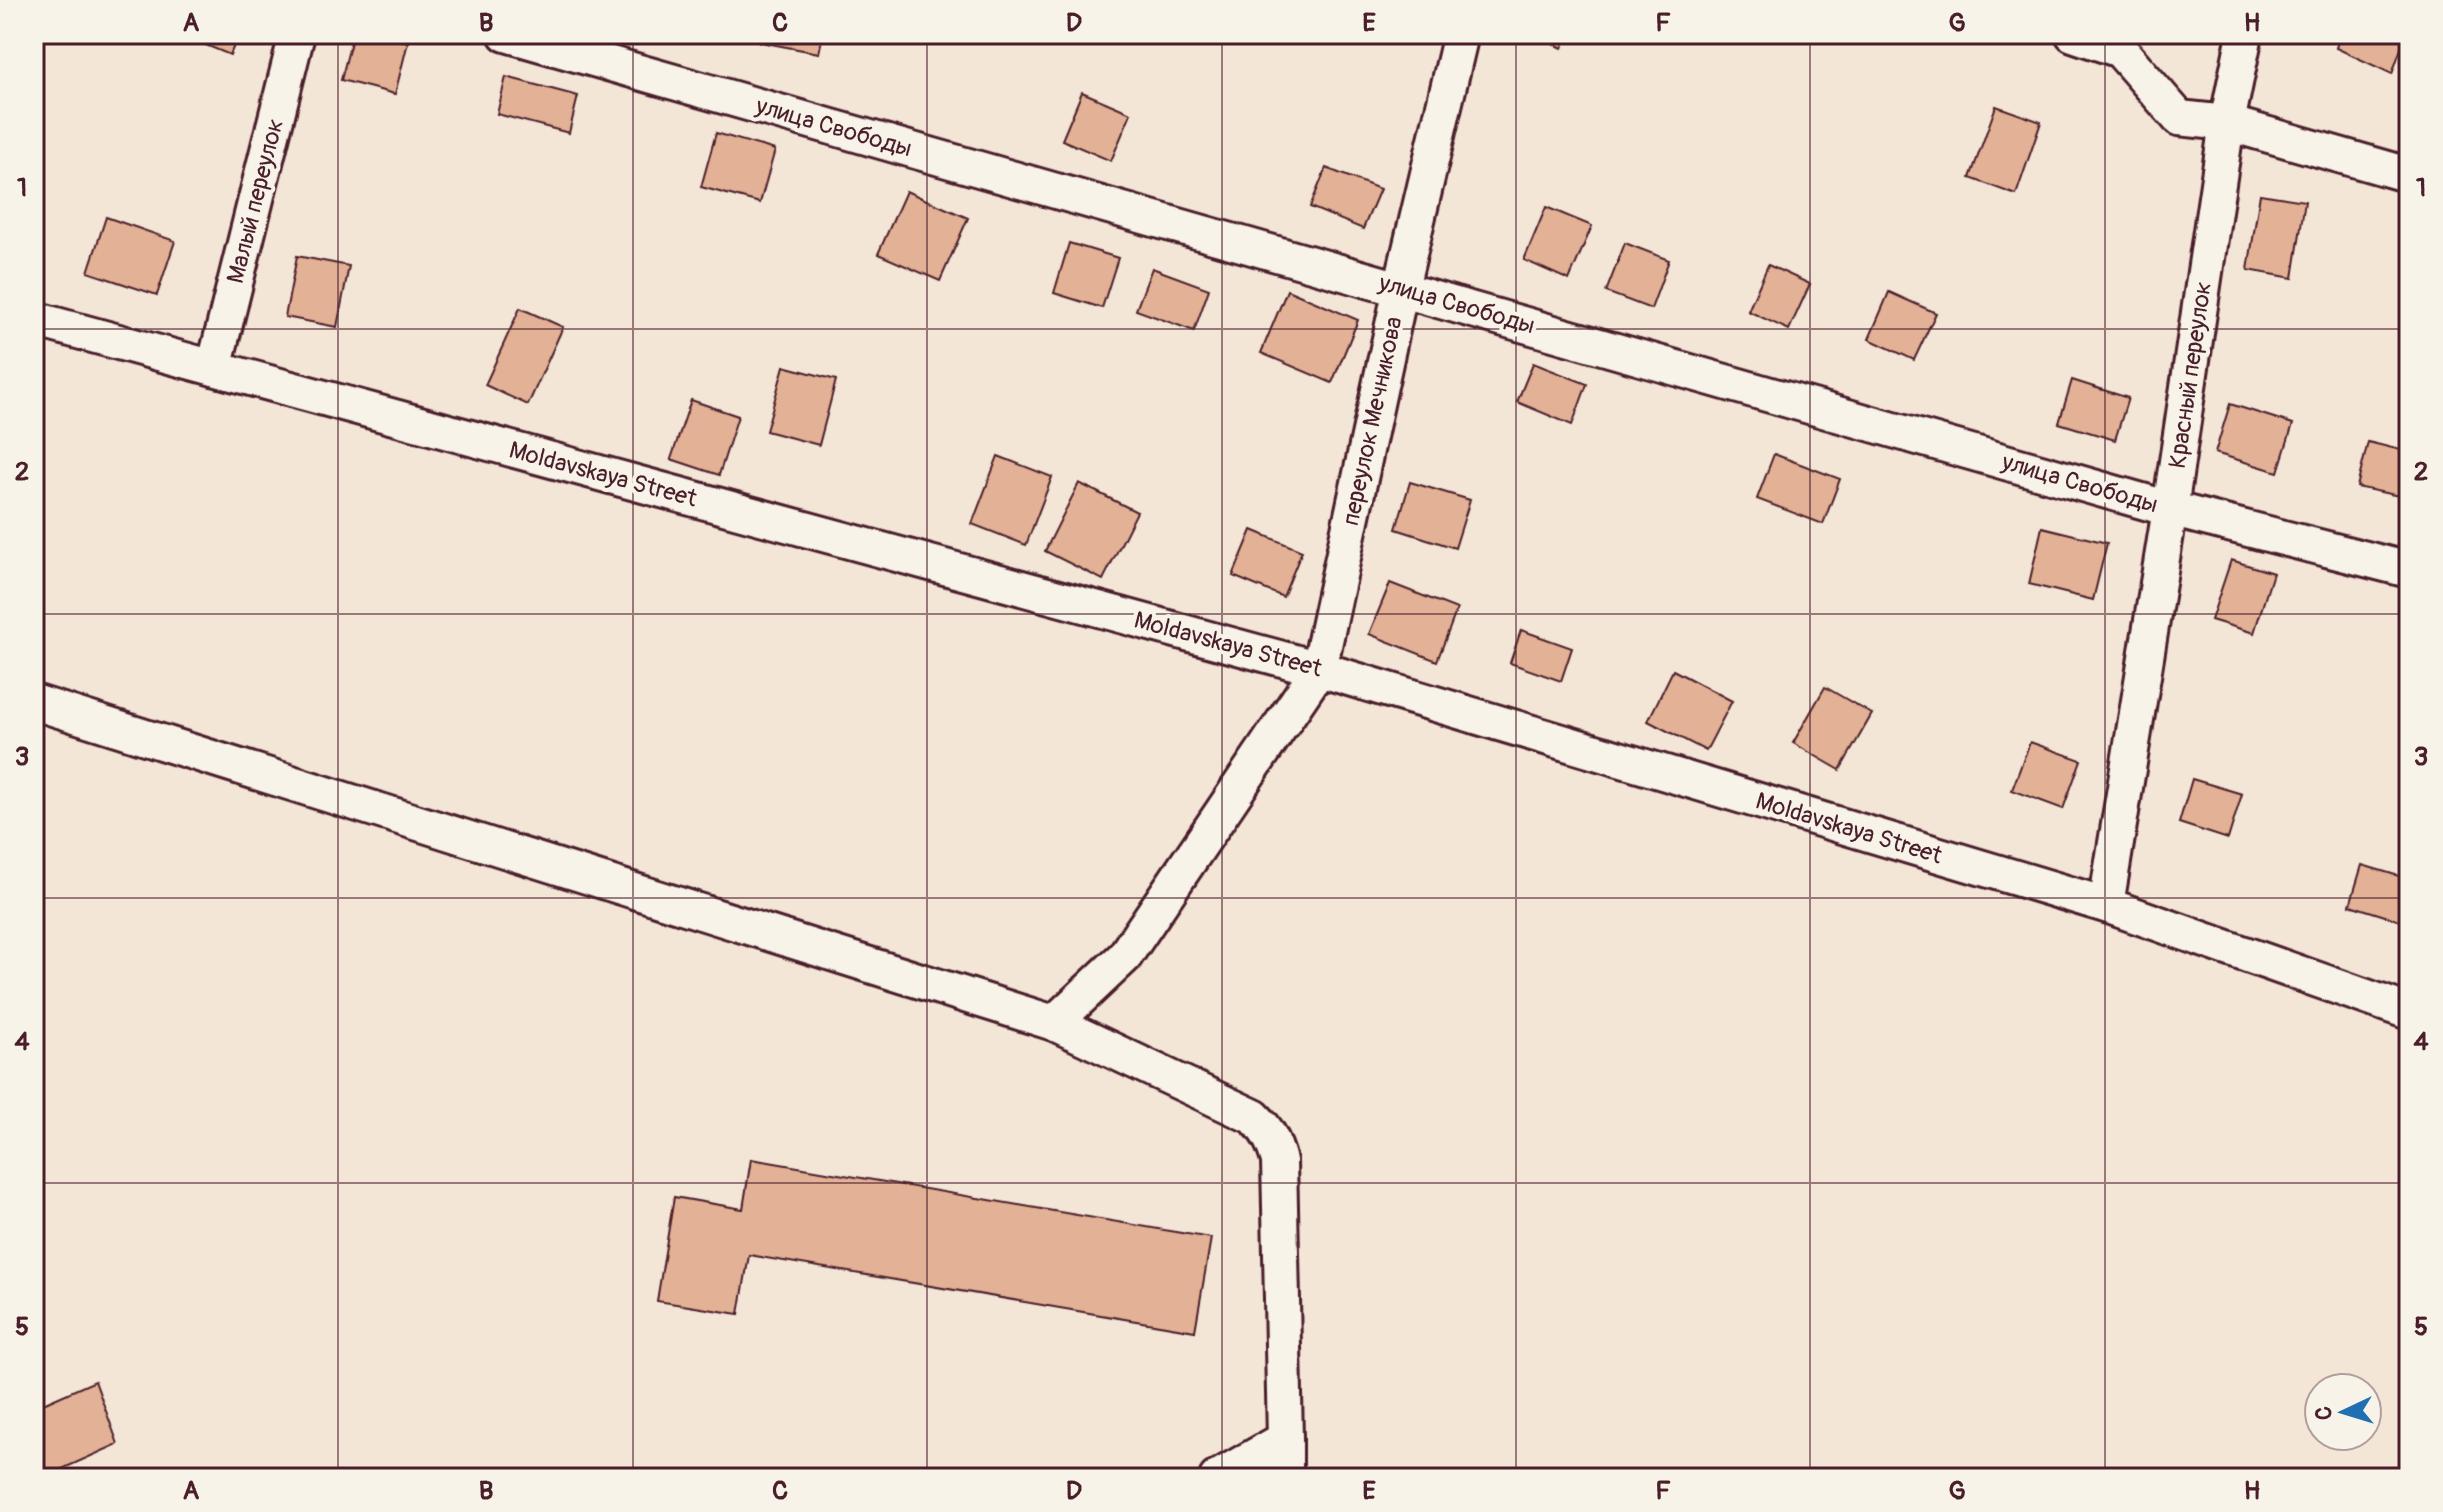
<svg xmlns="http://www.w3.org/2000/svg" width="2443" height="1512" font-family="Pangolin,sans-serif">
	<rect width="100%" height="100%" fill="#f3e6d7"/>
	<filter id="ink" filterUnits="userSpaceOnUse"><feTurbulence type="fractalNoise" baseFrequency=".0125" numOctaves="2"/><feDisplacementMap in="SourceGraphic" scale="16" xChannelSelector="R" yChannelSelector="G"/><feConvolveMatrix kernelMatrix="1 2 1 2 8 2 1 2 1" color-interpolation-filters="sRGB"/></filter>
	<g filter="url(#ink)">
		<g fill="#e3b195" stroke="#4a1f2b" stroke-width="2">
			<polygon points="179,34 239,34 230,55"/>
			<polygon points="353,34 375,34 408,42 395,94 341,80"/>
			<polygon points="762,34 823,34 819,53 760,42"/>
			<polygon points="1534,34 1569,34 1562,48"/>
			<polygon points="2340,34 2406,34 2392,74 2336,48"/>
			<polygon points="506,77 578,96 569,133 497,114"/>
			<polygon points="1082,92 1131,113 1111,161 1062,140"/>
			<polygon points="1996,106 2041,122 2016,195 1970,178"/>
			<polygon points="716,133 775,150 760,203 701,187"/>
			<polygon points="1326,168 1380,189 1363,229 1310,207"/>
			<polygon points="906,191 968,218 940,281 878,254"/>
			<polygon points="2260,194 2305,201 2293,278 2248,270"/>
			<polygon points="1546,207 1592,226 1569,280 1524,260"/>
			<polygon points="106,217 175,241 157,295 88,272"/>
			<polygon points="1069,243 1118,258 1102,308 1054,293"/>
			<polygon points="1625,243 1669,260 1651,309 1606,292"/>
			<polygon points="297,256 349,266 337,327 285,317"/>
			<polygon points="1768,265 1810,284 1789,330 1748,311"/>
			<polygon points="1152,268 1209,289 1194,331 1136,310"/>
			<polygon points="1287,290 1358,320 1332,383 1261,353"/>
			<polygon points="1889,292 1936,313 1914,360 1869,339"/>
			<polygon points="520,308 563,327 528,405 485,385"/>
			<polygon points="1533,363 1587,384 1572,425 1517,402"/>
			<polygon points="784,366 836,380 819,445 766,431"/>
			<polygon points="2072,380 2128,398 2115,440 2059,423"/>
			<polygon points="691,400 738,416 719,475 671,459"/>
			<polygon points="2230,404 2293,424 2278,472 2215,453"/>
			<polygon points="2368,442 2409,452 2409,476 2404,497 2357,487"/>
			<polygon points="1774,454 1840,479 1823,524 1757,499"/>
			<polygon points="998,456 1052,477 1026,545 972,524"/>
			<polygon points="1410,482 1470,500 1455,548 1396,529"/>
			<polygon points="1079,483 1137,512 1103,580 1045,551"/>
			<polygon points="2042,527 2107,543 2093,600 2029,584"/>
			<polygon points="1252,530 1302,551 1283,597 1233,576"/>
			<polygon points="2231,560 2273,573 2254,633 2211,620"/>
			<polygon points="1390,583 1457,609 1437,661 1369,634"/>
			<polygon points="1521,630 1572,648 1561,681 1510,663"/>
			<polygon points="1673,670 1732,701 1706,751 1648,721"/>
			<polygon points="1825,687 1872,714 1840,770 1793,743"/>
			<polygon points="2030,742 2081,760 2063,809 2012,790"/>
			<polygon points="2192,779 2242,794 2228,839 2179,823"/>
			<polygon points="2362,865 2409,879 2409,895 2401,921 2350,905"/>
			<polygon points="751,1159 1211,1238 1195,1331 749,1255 739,1314 657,1301 674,1197 743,1209"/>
			<polygon points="95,1381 118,1444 42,1478 34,1478 34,1408"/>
		</g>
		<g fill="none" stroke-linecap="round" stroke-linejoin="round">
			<g stroke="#4a1f2b" stroke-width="40">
				<g id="street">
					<polyline points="506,34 2170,509 2409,570"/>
					<polyline points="2073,34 2120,50 2179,118 2227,123 2409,175"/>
					<polyline points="34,319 1319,669 2106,905 2409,1012"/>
					<polyline points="214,368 297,34"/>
					<polyline points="34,702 1054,1023 1124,957 1319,669 1401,288 1461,34"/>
					<polyline points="2106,905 2170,509 2227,123 2245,34"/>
					<path d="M1054,1023L1254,1117C1268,1130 1274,1143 1279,1161L1285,1439L1217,1478"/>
					<polyline points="1285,1478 1285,1439"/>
				</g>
			</g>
			<use href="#street" stroke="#f7f3e8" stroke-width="34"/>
		</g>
	</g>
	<path fill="none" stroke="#4a1f2b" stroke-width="2" stroke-opacity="0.55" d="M338,34V1478M633,34V1478M927,34V1478M1222,34V1478M1516,34V1478M1810,34V1478M2105,34V1478M34,329H2409M34,614H2409M34,898H2409M34,1183H2409"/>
	<g text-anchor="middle" stroke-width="8" stroke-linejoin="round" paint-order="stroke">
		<g font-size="24" fill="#4a1f2b" stroke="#f7f3e8">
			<text transform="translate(834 127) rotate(16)" y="8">улица Свободы</text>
			<text transform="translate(255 201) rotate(-76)" y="8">Малый переулок</text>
			<text transform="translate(1457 304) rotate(16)" y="8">улица Свободы</text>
			<text transform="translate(2190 375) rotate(-82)" y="8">Красный переулок</text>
			<text transform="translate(1372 421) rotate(-78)" y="8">переулок Мечникова</text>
			<text transform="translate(603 474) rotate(15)" y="8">Moldavskaya Street</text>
			<text transform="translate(2080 483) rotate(16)" y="8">улица Свободы</text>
			<text transform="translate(1228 644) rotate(15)" y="8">Moldavskaya Street</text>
			<text transform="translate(1849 828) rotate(17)" y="8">Moldavskaya Street</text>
		</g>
	</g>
	<rect width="2443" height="1512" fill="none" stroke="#f7f3e8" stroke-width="88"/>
	<g transform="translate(2343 1412) rotate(266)"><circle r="38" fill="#f7f3e8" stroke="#b29e9c" stroke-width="2"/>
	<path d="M0-6L14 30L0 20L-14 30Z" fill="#1f6fb2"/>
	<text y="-12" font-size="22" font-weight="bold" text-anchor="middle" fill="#4a1f2b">С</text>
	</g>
	<rect x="44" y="44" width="2355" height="1424" fill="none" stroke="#4a1f2b" stroke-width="3"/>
	<g font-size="26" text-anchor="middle" font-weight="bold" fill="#4a1f2b">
		<text x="191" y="31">A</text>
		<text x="486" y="31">B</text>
		<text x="780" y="31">C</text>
		<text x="1074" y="31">D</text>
		<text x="1369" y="31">E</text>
		<text x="1663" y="31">F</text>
		<text x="1957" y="31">G</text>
		<text x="2252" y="31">H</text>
		<text x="22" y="196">1</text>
		<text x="2421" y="196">1</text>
		<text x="22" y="480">2</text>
		<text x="2421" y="480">2</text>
		<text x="22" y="765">3</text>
		<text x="2421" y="765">3</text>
		<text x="22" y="1050">4</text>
		<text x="2421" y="1050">4</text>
		<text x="22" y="1335">5</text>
		<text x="2421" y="1335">5</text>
		<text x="191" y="1499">A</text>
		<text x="486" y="1499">B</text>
		<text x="780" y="1499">C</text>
		<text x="1074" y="1499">D</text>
		<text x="1369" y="1499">E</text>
		<text x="1663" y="1499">F</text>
		<text x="1957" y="1499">G</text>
		<text x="2252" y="1499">H</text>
	</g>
</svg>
